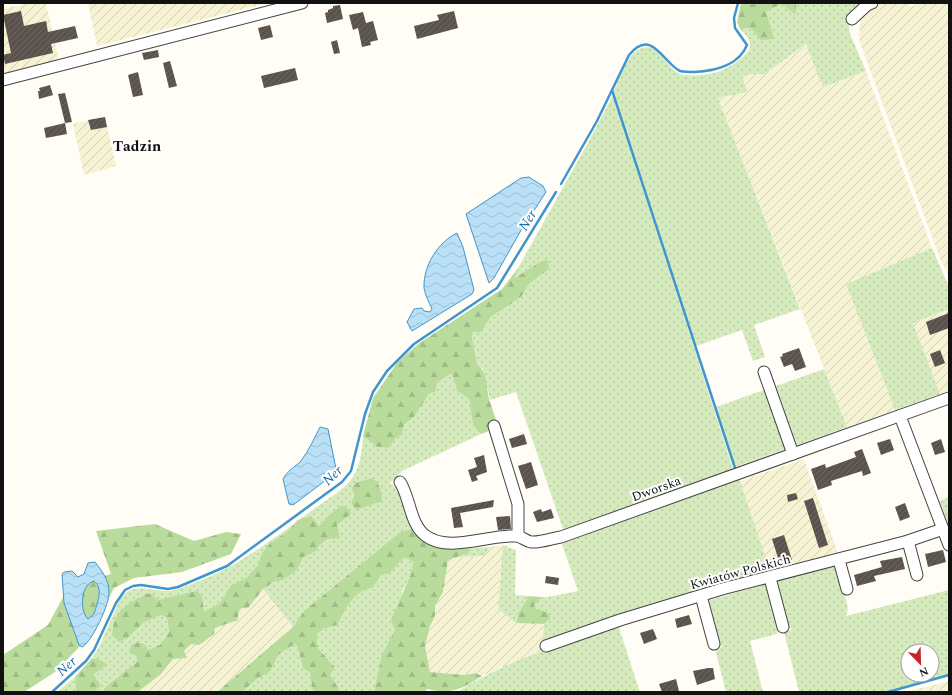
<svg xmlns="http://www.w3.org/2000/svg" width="952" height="695" font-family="Spectral,serif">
	<defs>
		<pattern id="farmland-furrows" width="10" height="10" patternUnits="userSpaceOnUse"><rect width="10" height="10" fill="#f6f3d4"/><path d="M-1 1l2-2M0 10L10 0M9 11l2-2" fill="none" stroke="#d2cfb5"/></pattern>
		<pattern id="green-dots" width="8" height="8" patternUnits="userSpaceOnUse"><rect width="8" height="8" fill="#d5ebbd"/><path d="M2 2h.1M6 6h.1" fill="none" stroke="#b6c8a1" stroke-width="1.8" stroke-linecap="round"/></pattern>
		<pattern id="forest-firs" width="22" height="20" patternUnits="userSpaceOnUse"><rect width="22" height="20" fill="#b9dc9c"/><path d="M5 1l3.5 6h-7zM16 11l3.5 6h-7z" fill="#9ebc85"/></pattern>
		<pattern id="water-waves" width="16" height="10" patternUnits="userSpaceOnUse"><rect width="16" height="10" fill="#b9e0f7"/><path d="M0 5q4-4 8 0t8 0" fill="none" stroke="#9ebfd3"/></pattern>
		<pattern id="building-hatch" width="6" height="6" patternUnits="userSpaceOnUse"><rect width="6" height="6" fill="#5a524d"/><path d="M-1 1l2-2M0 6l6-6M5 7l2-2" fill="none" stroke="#6d6662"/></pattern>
	</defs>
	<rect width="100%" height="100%" fill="#fffdf5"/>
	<g fill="url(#farmland-furrows)">
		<polygon points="29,3 46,3 59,61 3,75 3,9"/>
		<polygon points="88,3 268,3 97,46"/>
		<polygon points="879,3 908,3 910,7 920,3 949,3 949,276 941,261 859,40 860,18 869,7"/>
		<polygon points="807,44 823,87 866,71 932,248 846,284 895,410 847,427 718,98 747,92 742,75 765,74"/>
		<polygon points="105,117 116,166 84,175 73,124"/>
		<polygon points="949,309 949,394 941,397 913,323"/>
		<polygon points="804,459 838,553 770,570 740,481"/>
		<polygon points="503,545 498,609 516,623 544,624 541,651 482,676 475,673 465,675 430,672 425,646 430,626 435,616 435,606 443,592 448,560 455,557 483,556 490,547"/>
		<polygon points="263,589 293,627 217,692 138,692 161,674 173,659 181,658 184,651 191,644 215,628 220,627 226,622 237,621 240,608"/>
		<polygon points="949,681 949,692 905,692"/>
	</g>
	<g fill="url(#green-dots)" fill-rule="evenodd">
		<path d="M795,3H864L848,18L850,34L866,71L823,87L806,44L765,74L742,75L747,92L718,98L800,309L754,325L765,357L753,361L742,330L696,346L614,91C620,79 627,52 642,48C661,42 667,72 683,75C693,76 705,75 714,73C724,71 752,55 750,44C749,37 744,33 740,29L751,28L766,12L781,4L797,8Z"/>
		<polygon points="613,95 733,469 564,532 516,392 490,400 483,369 477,364 472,338 473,331 486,326 491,317 521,297 529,284 549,269 515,279 518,268 589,141"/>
		<polygon points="932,248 949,287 949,309 913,323 940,394 895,410 846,284"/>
		<polygon points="824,369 847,427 797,445 776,386"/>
		<path d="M452,374L457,391L469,399L473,426L481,434L402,471L390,483L398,489L406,506L412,529L401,531L304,611L293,627L263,589L274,582L283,580L296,571L304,557L315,552L319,546L334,537H340L337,525L341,506L329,515L319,526L298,520L285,533L270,543L262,553L257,566L246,578L231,585L220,603L203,611L202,596L158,600L130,636L143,623L161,615L167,618L169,632L160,645L147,651L145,643L139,642L136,656L137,662L105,687L103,692H93L101,686L94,674L108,665L101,660L92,658L99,647L120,599C136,577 156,597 178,589C229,573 268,543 311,511C323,502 339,493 349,482C360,469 362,453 363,436L377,447L388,448L396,438L402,435L404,425L414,417L429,394L436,391L437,382C443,381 445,375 452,374ZM372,478L383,496L370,505L359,508L351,503L357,482Z"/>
		<polygon points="764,390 785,449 735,467 716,407"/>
		<path d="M738,475L770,570C693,590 617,617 542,644L544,624L551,618L547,612L536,610L534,604L539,602L541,597H548L578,591L562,544L566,538Z"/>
		<polygon points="949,497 949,526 940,501"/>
		<polygon points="503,545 516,550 515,595 529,596 519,612 516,623 498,609"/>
		<polygon points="490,547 484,556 455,557 469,553 470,548"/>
		<path d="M405,557L413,562L411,575L402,592L395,630L379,673L374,692H341L330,675L335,667L317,647V634L324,629L337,625C346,610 353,590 373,588L381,575Z"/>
		<path d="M837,566L848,608L846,616L949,590V674L885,692H799L784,632L792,630L786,623L775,581ZM908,651H932V675H908Z"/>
		<polygon points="768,583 779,625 777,634 750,641 763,692 726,692 715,649 722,647 717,641 707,601"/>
		<path d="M618,625L640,692H457C506,660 563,644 618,625Z"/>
		<polygon points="295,644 297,646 303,668 310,673 312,689 316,692 242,692 257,679 270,672 278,655"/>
		<polygon points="75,677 76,692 57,692"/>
	</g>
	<g fill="url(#forest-firs)">
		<polygon points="741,3 795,3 797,8 795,14 781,4 766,12 774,39 761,40 751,28 740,29 737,22"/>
		<path d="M548,260L549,269L529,284L521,297L491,317L481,332H473L472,338L477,364C488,373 486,385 489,399C491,406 494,413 496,420L488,425L489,431L481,434L473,426L469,399L457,391L452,374C445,375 443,381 437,382L436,391L429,394L414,417L404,425L402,435L396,438L388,448L377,447L363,436L373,398L397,363L418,344L502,289L518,268L515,278L542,261Z"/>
		<path d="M372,478C379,483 383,492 382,501L356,510L351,503L354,495L352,488L357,482Z"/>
		<path d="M341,506H346L351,514L337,525L340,537L327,540L319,546L315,552L304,557L296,571L283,580L274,582L263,589L248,608H240L237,621C228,622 223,626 215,628L214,634L199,645L191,644L184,651L187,658L173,659L161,674L138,692H103L105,687L137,662L136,656L129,653L131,645L139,642L145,644L148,650L160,645L169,632L167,618L161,615L143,623L130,636L119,642L112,635C113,630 113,624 115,619C121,606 137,598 150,593L158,600L197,591L202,596L204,611L220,603L231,585L246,578L257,566L262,553L270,543L285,533L298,520L311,516L319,526L329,515Z"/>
		<polygon points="155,524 194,541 226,532 241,534 231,554 182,572 134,578 114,588 89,637 55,672 24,692 3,692 3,655 48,625 69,586 111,574 96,531"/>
		<path d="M412,529C434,549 439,550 470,548L469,553L448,560L443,592L435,606V616L430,626L425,646L430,672L465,675L475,673L482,676C462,689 452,695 427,689L425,692H374L382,655L395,630L391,620L411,574L413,562L405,557L389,573L381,575L373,588C353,590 346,610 337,625L324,629L317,634V647L335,667L330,675L341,692H316L312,689L310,673L303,668L297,646L295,644L278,655L270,672L257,679L242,692H217L293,627L304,611L401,531Z"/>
		<polygon points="529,596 541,597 539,602 534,604 536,609 547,612 551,618 544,624 516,623 519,612"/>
		<polygon points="92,658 101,660 108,665 94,674 101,686 93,692 76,692 75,677"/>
	</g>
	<g fill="url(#water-waves)" stroke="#3f96cf" fill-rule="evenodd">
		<polygon points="529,177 543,186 546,192 520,232 494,278 489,283 466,214 521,178"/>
		<path d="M457,233L463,247L474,290L472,294L412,331L407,322L414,309L422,308L424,311L430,312L432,309C429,302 425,295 424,288C423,266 438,242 457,233Z"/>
		<path d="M320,427L328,429L336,469L334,474L293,505L289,504L283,479C287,471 295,467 301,461C309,450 314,439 320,427Z"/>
		<path d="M95,562C102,571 109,580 109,592C110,603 92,642 82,647L79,645L64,603L62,574L64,572L72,571L78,577L84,574L88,563ZM94,581C104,589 97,603 94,614L88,619C79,610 81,584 94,581Z"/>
	</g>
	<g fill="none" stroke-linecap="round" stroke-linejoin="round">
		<g stroke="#3f96cf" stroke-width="2.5">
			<polyline points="612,90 735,468"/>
			<path d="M561,184L597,121L629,55C652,27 663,63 680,71C685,72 691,72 695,72C715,71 739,65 747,45L735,28L734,18L738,3"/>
			<polyline points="52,692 86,661 94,650 116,603 125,590 133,586 141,585 168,589 178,587 227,566 342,482 351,471 365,414 373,392 387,371 414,344 497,288 556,192"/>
			<polyline points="888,692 949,675"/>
		</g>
	</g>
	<g fill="url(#building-hatch)">
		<polygon points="340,5 343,19 327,23 325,13 328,12 328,10 333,8 333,6"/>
		<polygon points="21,11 24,26 46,21 48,32 75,26 78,38 51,44 53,53 5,64 3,55 11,53 3,15"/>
		<polygon points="454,11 458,28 417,39 414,26 439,20 437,15"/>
		<polygon points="363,12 366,23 373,21 378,40 370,42 371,45 362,47 358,28 353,30 349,15"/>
		<polygon points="270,25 273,37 261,40 258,28"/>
		<polygon points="337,40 340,53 334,54 331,42"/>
		<polygon points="158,50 159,57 144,60 142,53"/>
		<polygon points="170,61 177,86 169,88 163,63"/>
		<polygon points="295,68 298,80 264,88 261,76"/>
		<polygon points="138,72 143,95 133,97 128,75"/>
		<polygon points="50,85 53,95 39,99 38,91 40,91 39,88"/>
		<polygon points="65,93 72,122 65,123 58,94"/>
		<polygon points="105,117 107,127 91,130 88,120"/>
		<polygon points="65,123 67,134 46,138 44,128"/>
		<polygon points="949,313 949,328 930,335 926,322"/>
		<polygon points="799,348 806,367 795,371 792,364 784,367 780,357 783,356 782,354"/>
		<polygon points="940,350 945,363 935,367 930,354"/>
		<polygon points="524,434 527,444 512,448 509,439"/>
		<polygon points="890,439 894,450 881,455 877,443"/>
		<polygon points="941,439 945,452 935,455 931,443"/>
		<polygon points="862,449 871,473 863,476 862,471 831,481 832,485 818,490 811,469 825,464 826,468 856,457 854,452"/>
		<polygon points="484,455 487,472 476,476 478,480 472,482 468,470 477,467 474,458"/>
		<polygon points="531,462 538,485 526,489 518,466"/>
		<polygon points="796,493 798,499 788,502 787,495"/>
		<polygon points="813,498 828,545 819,548 804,501"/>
		<polygon points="494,500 493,507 460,513 463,527 454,528 451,508"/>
		<polygon points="905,503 910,517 900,521 895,507"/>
		<polygon points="541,509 542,512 551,509 554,518 537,522 533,512"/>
		<polygon points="510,516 511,529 498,530 496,517"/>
		<polygon points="784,535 792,560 780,564 772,539"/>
		<polygon points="943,550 946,562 928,567 925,554"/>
		<polygon points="902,557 905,569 874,576 876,581 857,586 854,575 882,567 880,561"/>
		<polygon points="546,576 559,578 558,585 545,583"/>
		<polygon points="689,615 692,624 677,628 675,619"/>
		<polygon points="653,629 657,639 644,644 640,633"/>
		<polygon points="708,668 713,668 715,679 697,685 693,671"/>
		<polygon points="676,679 679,691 662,692 659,684"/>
	</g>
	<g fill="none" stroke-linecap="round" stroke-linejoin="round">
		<g stroke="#444" stroke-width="13">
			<g id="minor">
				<polyline points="852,19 867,5 872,3"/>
				<polyline points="3,80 302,3"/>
				<polyline points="764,372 793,454"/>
				<polyline points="900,416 949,545"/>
				<polyline points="494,426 518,504 518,536"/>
				<path d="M400,482C410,497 410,525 426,536C449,553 490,534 517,536C522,537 526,541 531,542C540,543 553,538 561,537L949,398"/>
				<polyline points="908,541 917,575"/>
				<polyline points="839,560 847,589"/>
				<polyline points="770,578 783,627"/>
				<polyline points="701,596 714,644"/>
				<polyline points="546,646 620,620 722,589 908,541 943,529"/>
			</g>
		</g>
		<use href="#minor" stroke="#fff" stroke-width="11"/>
	</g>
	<g text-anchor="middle" stroke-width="4" stroke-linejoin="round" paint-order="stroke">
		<g font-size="13" fill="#111" stroke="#fff">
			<text transform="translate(656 488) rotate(-20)" y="5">Dworska</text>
			<text transform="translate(740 571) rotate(-15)" y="5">Kwiatów Polskich</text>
		</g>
		<g font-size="14" font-style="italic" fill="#1768a6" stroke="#fff">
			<text transform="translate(527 220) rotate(-58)" y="5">Ner</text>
			<text transform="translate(332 475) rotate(-43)" y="5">Ner</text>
			<text transform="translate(66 666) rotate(-42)" y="5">Ner</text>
		</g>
		<g font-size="15" font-weight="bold" fill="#111" stroke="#fff">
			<text x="137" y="151">Tadzin</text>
		</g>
	</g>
	<rect width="952" height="695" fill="none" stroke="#111111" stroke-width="8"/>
	<g transform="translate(920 663) rotate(157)"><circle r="19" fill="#ffffff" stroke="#a0a0a0"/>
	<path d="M0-3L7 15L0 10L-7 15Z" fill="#c4262e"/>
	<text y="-6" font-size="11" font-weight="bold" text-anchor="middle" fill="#111111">N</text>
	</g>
</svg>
